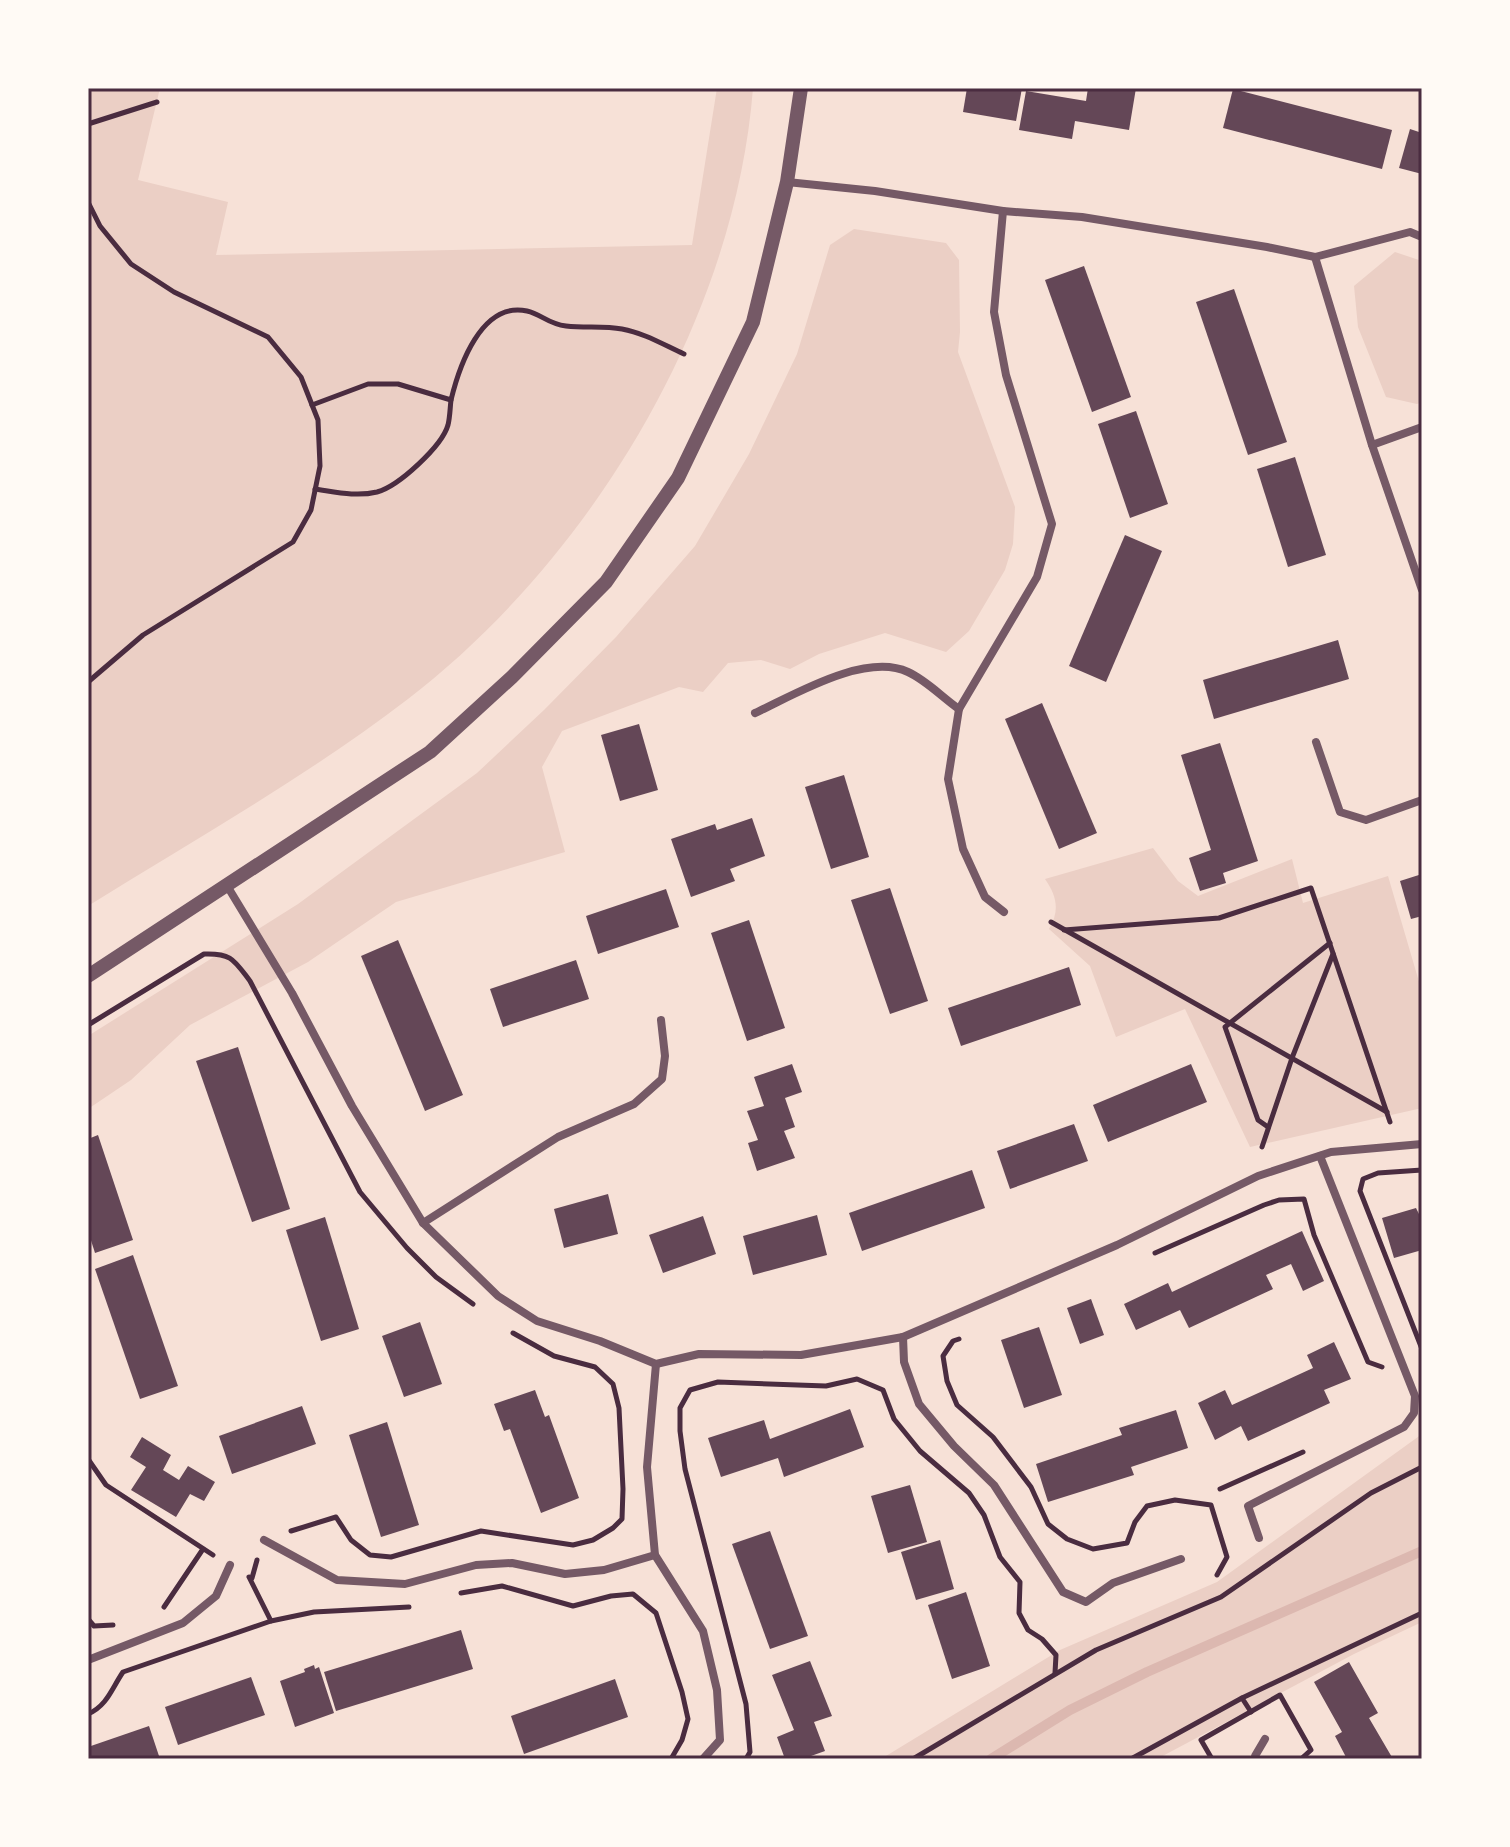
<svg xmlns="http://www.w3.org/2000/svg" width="1510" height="1847" font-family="'Zilla Slab',serif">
	<rect width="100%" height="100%" fill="#f7e1d7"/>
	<g fill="#ebcfc5">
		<path d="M88,88H160L138,180L228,202L216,255L692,245L717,88H753C735,320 591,558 408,699C308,776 195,839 88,906Z"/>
		<polygon points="854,229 946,243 959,260 960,332 958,352 1015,507 1013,544 1005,570 969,631 946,652 885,633 819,654 790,669 761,660 728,663 703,692 679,687 562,731 542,767 565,852 396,902 308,962 190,1025 131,1080 88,1109 88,1036 298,904 477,773 544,710 616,637 695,546 749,454 797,354 830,245"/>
		<polygon points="1395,252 1422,261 1422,402 1417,404 1386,397 1358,327 1354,286"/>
		<path d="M1153,848L1178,881L1198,896L1292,859L1303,903L1388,876L1422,992V1108L1250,1147L1185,1009L1116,1037L1090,966L1049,929C1060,911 1057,896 1045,879Z"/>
		<polygon points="1422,1434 1422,1622 1354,1654 1157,1759 881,1759 1060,1650 1217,1582"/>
	</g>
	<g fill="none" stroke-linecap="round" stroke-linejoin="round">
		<polyline stroke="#dcb8b0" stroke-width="10" points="991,1759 1070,1710 1147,1672 1422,1551"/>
	</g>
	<g fill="#644757">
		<polygon points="967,88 1022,88 1016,121 963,112"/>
		<polygon points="1088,88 1136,88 1129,130 1075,121 1072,139 1019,130 1026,91 1086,101"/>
		<polygon points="1233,89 1392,130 1382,169 1223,128"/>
		<polygon points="1410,129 1422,133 1422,174 1399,168"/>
		<polygon points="1084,266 1131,397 1092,412 1045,280"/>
		<polygon points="1234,289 1287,442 1248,455 1196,302"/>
		<polygon points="1136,411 1168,504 1130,518 1098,424"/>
		<polygon points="1295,457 1326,555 1288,567 1257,469"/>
		<polygon points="1125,535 1162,551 1106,682 1069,666"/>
		<polygon points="1338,640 1349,679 1214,719 1203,680"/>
		<polygon points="1042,703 1097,833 1059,849 1005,719"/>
		<polygon points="639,724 658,790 620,801 601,735"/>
		<polygon points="1220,743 1258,861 1223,873 1226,883 1200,891 1189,858 1211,850 1181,755"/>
		<polygon points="844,775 869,857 831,869 805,787"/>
		<polygon points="752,818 765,856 730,869 735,881 691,897 671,839 715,824 717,830"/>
		<polygon points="1422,874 1422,916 1411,919 1400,881"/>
		<polygon points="890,888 928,1001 890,1014 851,900"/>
		<polygon points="666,889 679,927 598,954 586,916"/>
		<polygon points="749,920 785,1028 747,1041 711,933"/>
		<polygon points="398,940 463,1095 425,1111 361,956"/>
		<polygon points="576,960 589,999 503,1027 490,989"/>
		<polygon points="1069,967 1081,1005 961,1046 948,1008"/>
		<polygon points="238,1047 290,1209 252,1222 196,1061"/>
		<polygon points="792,1064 802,1092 785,1098 795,1127 784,1131 795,1158 757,1171 748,1143 758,1140 747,1111 764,1106 754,1077"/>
		<polygon points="1191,1064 1207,1102 1108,1142 1093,1105"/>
		<polygon points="1074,1124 1088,1161 1010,1189 997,1151"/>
		<polygon points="98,1135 133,1240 95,1253 88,1231 88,1139"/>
		<polygon points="972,1170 985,1208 862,1251 849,1213"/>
		<polygon points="608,1194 618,1234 564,1248 554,1209"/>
		<polygon points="1416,1208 1419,1214 1422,1213 1422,1250 1394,1258 1382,1218"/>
		<polygon points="817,1215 827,1255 753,1275 743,1236"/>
		<polygon points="703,1216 716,1254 663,1273 649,1235"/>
		<polygon points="325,1217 359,1329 321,1341 286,1230"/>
		<polygon points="1302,1231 1324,1281 1303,1291 1291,1264 1266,1275 1273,1289 1189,1328 1180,1310 1136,1330 1124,1304 1168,1283 1172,1292"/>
		<polygon points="133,1255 178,1386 140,1399 95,1269"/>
		<polygon points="1091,1299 1104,1335 1080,1344 1067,1308"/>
		<polygon points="420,1322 442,1384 404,1397 382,1336"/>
		<polygon points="1039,1327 1062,1395 1024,1408 1001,1340"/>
		<polygon points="1334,1342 1351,1379 1324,1390 1330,1403 1248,1441 1241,1426 1215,1440 1198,1403 1225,1390 1232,1405 1313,1368 1307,1355"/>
		<polygon points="535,1390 545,1417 549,1415 579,1498 541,1513 510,1429 504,1431 494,1404"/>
		<polygon points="302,1406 316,1444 232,1474 219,1436"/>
		<polygon points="850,1409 864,1447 784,1477 778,1458 721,1477 708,1438 764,1420 770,1439"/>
		<polygon points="1176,1410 1188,1448 1131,1467 1134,1475 1048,1502 1036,1464 1122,1435 1119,1428"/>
		<polygon points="387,1422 419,1525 381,1537 349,1435"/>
		<polygon points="142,1437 171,1455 163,1470 179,1480 188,1466 215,1482 204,1501 190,1494 176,1517 131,1490 146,1467 130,1457"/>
		<polygon points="910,1485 927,1542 888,1553 871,1496"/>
		<polygon points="770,1531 808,1636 770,1649 732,1544"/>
		<polygon points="940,1540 954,1589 916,1600 901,1552"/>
		<polygon points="966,1592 990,1666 952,1679 928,1605"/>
		<polygon points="461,1630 473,1669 336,1711 324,1672"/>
		<polygon points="810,1661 832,1716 814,1722 825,1751 811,1756 813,1759 785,1759 777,1737 794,1730 772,1675"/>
		<polygon points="1349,1662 1378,1713 1369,1718 1393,1759 1347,1759 1335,1736 1342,1732 1314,1682"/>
		<polygon points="314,1665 315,1669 319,1667 334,1713 295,1727 280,1681 305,1672 304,1669"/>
		<polygon points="251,1677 265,1715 178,1745 165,1707"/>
		<polygon points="615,1679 628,1717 524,1754 511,1716"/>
		<polygon points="149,1726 160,1759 88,1759 88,1747"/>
	</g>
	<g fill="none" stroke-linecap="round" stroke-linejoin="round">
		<g stroke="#4a2c40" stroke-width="5">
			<polyline points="88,124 157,102"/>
			<polyline points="88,202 100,226 131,264 174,292 268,337 301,377 318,420 320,466 311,510 293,542 143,635 88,682"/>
			<path d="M312,405L368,384H398L451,400C459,367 481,301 527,311C541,314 548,324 566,326C585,328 604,326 622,329C644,333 664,345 684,354"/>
			<path d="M315,489C336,492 356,497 377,492C399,486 442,446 448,425C450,417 450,408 451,400"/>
			<polyline points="1051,922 1387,1112"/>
			<polyline points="1064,930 1219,918 1311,888 1390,1122"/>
			<path d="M88,1025L204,954C232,953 234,960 250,981L360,1192L407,1248L436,1277L473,1304"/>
			<polyline points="1268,1127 1258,1120 1225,1027 1330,943"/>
			<polyline points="1262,1147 1292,1058 1333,954"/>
			<polyline points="1422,1170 1378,1173 1363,1179 1360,1191 1422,1349"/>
			<polyline points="1155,1253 1264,1205 1279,1200 1304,1199 1314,1235 1368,1362 1382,1367"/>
			<polyline points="959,1339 953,1341 943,1356 947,1381 957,1405 993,1437 1031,1487 1048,1524 1067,1539 1093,1549 1127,1543 1135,1522 1147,1506 1175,1500 1211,1505 1227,1557 1217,1575"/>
			<polyline points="88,1459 106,1485 213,1555"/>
			<polyline points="1220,1489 1303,1452"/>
			<polyline points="291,1531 336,1517 351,1540 370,1555 391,1557 481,1531 573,1545 593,1540 613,1528 622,1519 623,1489 619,1408 613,1384 595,1367 554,1356 513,1333"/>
			<polyline points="252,1578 257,1560"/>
			<polyline points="461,1593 502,1586 573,1606 611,1596 633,1594 656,1613 682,1692 688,1719 682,1740 671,1759"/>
			<polyline points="164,1607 203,1549"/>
			<polyline points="88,1619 94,1626 113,1625"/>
			<polyline points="271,1621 314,1612 409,1607"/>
			<polyline points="1251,1712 1242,1698 1422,1613"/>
			<path d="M88,1714C107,1706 112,1688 123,1672L271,1621L249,1577"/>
			<polyline points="746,1759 750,1752 746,1704 685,1469 680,1431 680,1408 690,1390 718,1382 826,1386 857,1379 883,1390 894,1419 920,1451 969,1493 984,1515 1000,1557 1020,1582 1019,1613 1028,1630 1042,1639 1056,1655 1055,1673"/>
			<polyline points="913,1759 1096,1650 1221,1597 1371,1493 1422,1467"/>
			<polyline points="1131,1759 1242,1698"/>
			<polyline points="1212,1759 1201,1740 1280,1695 1311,1750 1301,1759"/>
		</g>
		<g stroke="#755966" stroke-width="8">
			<polyline points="787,182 875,191 1003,211 1082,217 1267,247 1315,257 1410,232 1422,237"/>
			<polyline points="1003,211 994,312 1006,375 1052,524 1037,577 959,709 948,779 963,849 985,897 1004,912"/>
			<polyline points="1315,257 1372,445 1422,590"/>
			<polyline points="1372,445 1422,427"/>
			<path d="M755,713C794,695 865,652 908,672C926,680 943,698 959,709"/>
			<polyline points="1316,742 1340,812 1366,820 1422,800"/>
			<polyline points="226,884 292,993 352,1106 423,1223 498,1296 537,1321 600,1341 656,1364 699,1354 801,1355 903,1337 1117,1245 1258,1176 1331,1152 1422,1144"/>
			<polyline points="423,1223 558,1137 634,1104 662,1079 665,1056 661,1020"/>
			<polyline points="903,1337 904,1362 919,1404 954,1446 994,1485 1063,1592 1086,1602 1113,1583 1181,1559"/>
			<polyline points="656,1364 647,1467 655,1555 703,1631 717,1690 720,1740 703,1759"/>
			<polyline points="1259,1538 1248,1506 1404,1427 1414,1413 1415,1396 1320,1156"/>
			<polyline points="264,1540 337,1580 405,1584 476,1565 512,1563 565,1574 604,1570 655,1555"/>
			<polyline points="88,1660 183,1623 216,1596 230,1565"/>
			<polyline points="1257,1759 1255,1756 1265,1739"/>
		</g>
		<polyline stroke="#755966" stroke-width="14" points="88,976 430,752 512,677 606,582 678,478 753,322 787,182 801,88"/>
	</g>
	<rect width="1510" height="1847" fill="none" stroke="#fffaf5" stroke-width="180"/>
	<rect x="90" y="90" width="1330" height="1667" fill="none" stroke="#4a2c40" stroke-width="3"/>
</svg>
